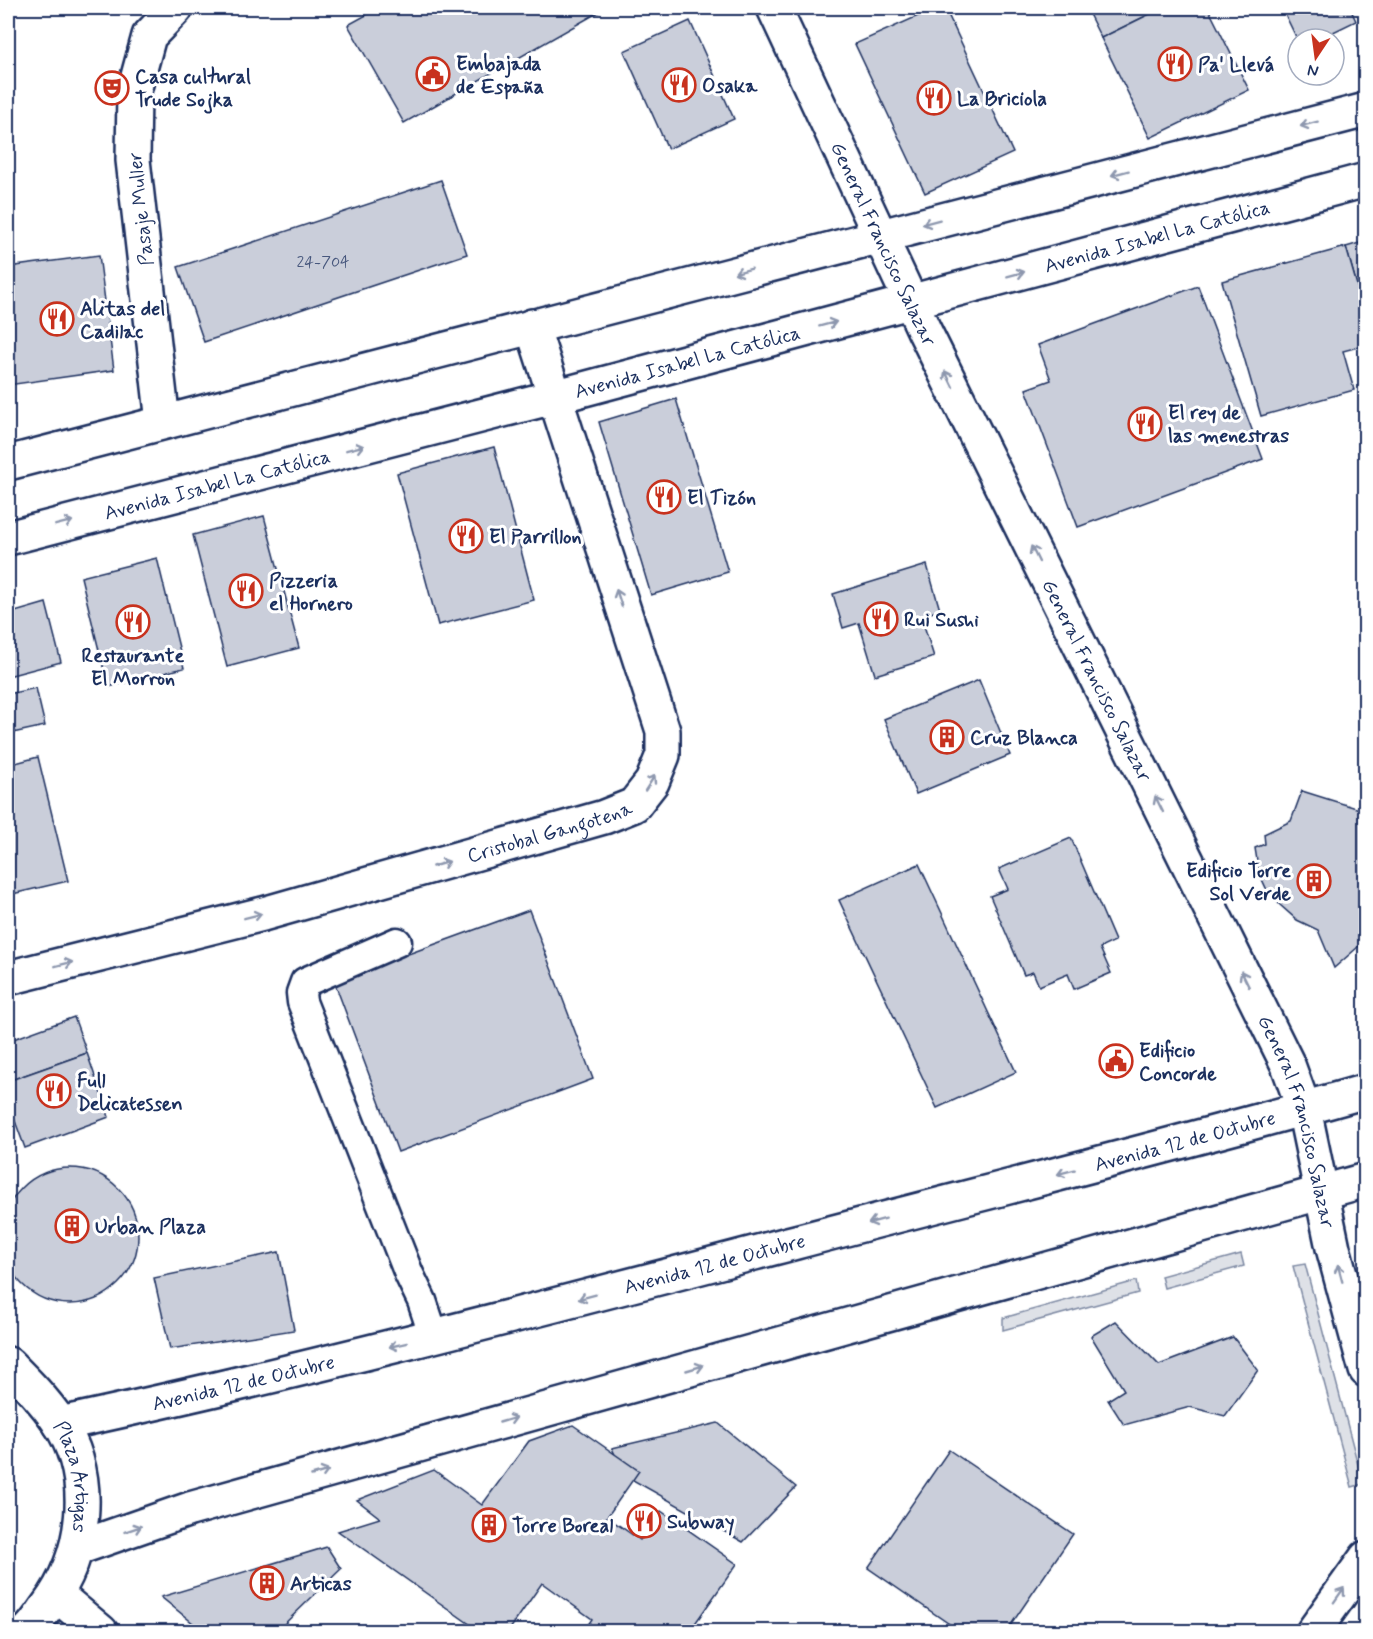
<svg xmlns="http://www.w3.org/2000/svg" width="1373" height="1639" font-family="Mynerve,sans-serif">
	<rect width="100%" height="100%" fill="#fff"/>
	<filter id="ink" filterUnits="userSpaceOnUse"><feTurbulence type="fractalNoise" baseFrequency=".0167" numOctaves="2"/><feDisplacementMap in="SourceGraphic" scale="12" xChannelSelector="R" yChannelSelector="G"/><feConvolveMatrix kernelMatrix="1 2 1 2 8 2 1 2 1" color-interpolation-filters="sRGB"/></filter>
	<g filter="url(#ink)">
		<g fill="#dee1e7" stroke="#7c88a2" stroke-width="1.5">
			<polygon points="1241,1254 1244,1266 1164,1288 1161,1276"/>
			<polygon points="1305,1264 1363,1484 1352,1487 1293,1266"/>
			<polygon points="1136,1281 1138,1293 1003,1330 1003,1318"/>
		</g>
		<g fill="#caceda" stroke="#1b2f5e" stroke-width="1.5">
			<polygon points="379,8 606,8 404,123 348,25"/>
			<polygon points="936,8 945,8 1013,153 925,193 855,44"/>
			<polygon points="1086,8 1162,8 1101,38"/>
			<polygon points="1162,8 1208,8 1249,90 1150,138 1101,38"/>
			<polygon points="1282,8 1350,8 1356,21 1319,39 1298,39 1298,41"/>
			<polygon points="690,21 734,119 668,149 624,51"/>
			<polygon points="441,180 467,254 204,342 178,267"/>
			<polygon points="1366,241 1366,317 1346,247"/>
			<polygon points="1346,247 1366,317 1366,345 1343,351 1354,390 1261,416 1222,281"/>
			<polygon points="99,255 114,370 8,385 8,267"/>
			<polygon points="1198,286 1263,459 1078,527 1026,389 1051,380 1038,345"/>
			<polygon points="676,399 728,572 651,595 599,422"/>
			<polygon points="494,447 534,600 438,625 397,473"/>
			<polygon points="264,516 299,648 227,667 193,535"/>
			<polygon points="157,558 184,668 108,687 81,577"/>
			<polygon points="927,565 940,610 921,616 934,657 875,675 859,623 843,628 833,594"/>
			<polygon points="46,603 61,662 8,676 8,614"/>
			<polygon points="979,680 1010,755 916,794 884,719"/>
			<polygon points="36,688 45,726 8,734 8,694"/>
			<polygon points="38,757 68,881 8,895 8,765"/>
			<polygon points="1302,791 1366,811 1366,940 1334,968 1318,930 1297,920 1280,905 1267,890 1259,873 1255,848 1265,844 1264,834 1291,821"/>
			<polygon points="1071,838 1115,941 1100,948 1111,973 1074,989 1068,974 1039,986 1033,972 1024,975 990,896 1008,889 999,869"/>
			<polygon points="919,864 1016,1072 937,1108 839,900"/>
			<polygon points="529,910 593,1079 398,1152 334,981"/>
			<polygon points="74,1017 87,1053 8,1081 8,1041"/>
			<polygon points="87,1053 109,1117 25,1148 8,1102 8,1081"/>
			<circle cx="70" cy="1236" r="68"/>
			<polygon points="279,1252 294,1330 170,1349 154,1278"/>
			<polygon points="1116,1321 1159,1365 1233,1337 1258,1370 1225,1416 1190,1407 1124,1425 1108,1400 1124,1390 1091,1336"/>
			<polygon points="718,1423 796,1487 743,1542 624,1475 612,1448"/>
			<polygon points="573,1425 639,1471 607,1517 640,1540 661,1511 737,1564 689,1632 583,1632 592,1619 542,1583 508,1632 481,1632 338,1531 380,1518 357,1500 434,1470 482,1505 529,1441"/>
			<polygon points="949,1450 1073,1534 1006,1632 961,1632 868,1568"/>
			<polygon points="327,1547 341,1569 276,1632 204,1632 161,1597"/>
		</g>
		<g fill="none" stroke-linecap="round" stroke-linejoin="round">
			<g stroke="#1b2f5e" stroke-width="33">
				<polyline id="service" points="397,942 305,982 301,993 302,1002 409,1274 422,1301 434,1337"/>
			</g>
			<g stroke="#1b2f5e" stroke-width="38">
				<g id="minor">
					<path id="s1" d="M774,8L924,330L1288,1065L1304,1109L1333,1248L1366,1370"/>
					<polyline points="163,422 133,160 134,91 149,36 176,8"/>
					<path id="s2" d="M8,978L263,914L604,817L634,805L652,782L663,755V731L532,326"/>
					<polyline points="1313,1632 1366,1558"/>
				</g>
			</g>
			<g stroke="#1b2f5e" stroke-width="38">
				<g id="tertiary">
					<polyline points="8,463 1366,110"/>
					<path id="s3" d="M8,538L569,393L1366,180"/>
					<polyline points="57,1595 101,1632"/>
				</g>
			</g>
			<g stroke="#1b2f5e" stroke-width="38">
				<g id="secondary">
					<path id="s4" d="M8,1364C26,1382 45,1401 59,1422C96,1478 86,1555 47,1607C41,1615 35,1625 27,1632"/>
					<path id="s5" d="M60,1424C307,1371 552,1306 796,1242C986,1192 1177,1145 1366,1091"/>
					<polyline points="78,1548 190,1509 1366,1180"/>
				</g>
			</g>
			<use href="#service" stroke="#fff" stroke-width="28"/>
			<use href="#minor" stroke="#fff" stroke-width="33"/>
			<use href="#tertiary" stroke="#fff" stroke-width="33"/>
			<use href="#secondary" stroke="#fff" stroke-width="33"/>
		</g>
		<defs><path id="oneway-shaft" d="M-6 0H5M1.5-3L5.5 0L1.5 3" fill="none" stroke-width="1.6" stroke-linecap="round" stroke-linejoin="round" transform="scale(1.5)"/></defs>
		<g stroke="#8d97ae">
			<use href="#oneway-shaft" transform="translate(1309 124) rotate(165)"/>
			<use href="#oneway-shaft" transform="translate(1120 173) rotate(165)"/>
			<use href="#oneway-shaft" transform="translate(931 222) rotate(165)"/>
			<use href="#oneway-shaft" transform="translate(743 271) rotate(165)"/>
			<use href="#oneway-shaft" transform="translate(1016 274) rotate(-15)"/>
			<use href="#oneway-shaft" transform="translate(828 324) rotate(-15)"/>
			<use href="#oneway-shaft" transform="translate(949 379) rotate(-116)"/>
			<use href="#oneway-shaft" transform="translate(355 448) rotate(-14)"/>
			<use href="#oneway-shaft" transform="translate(64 523) rotate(-14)"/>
			<use href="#oneway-shaft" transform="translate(1035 554) rotate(-116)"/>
			<use href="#oneway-shaft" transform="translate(619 598) rotate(-108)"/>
			<use href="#oneway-shaft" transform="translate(650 783) rotate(-57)"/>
			<use href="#oneway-shaft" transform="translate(1159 804) rotate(-116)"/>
			<use href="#oneway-shaft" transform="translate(441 864) rotate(-16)"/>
			<use href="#oneway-shaft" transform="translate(253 916) rotate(-14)"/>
			<use href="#oneway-shaft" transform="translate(64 964) rotate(-14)"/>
			<use href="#oneway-shaft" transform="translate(1245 979) rotate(-116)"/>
			<use href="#oneway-shaft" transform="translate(1066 1172) rotate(165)"/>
			<use href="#oneway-shaft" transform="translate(877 1221) rotate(165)"/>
			<use href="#oneway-shaft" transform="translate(1340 1273) rotate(-105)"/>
			<use href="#oneway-shaft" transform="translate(587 1297) rotate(165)"/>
			<use href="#oneway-shaft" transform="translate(398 1345) rotate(167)"/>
			<use href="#oneway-shaft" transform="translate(695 1368) rotate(-16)"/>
			<use href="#oneway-shaft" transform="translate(508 1420) rotate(-16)"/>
			<use href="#oneway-shaft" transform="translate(320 1473) rotate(-16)"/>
			<use href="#oneway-shaft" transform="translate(133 1529) rotate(-19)"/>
			<use href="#oneway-shaft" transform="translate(1339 1595) rotate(-55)"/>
		</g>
	</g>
	<defs>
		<g id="restaurant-ring" transform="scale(1.725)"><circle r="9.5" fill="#fff" stroke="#c8321e" stroke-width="1.5"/><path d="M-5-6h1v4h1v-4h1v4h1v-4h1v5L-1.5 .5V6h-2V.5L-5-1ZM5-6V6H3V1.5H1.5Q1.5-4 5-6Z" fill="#c8321e"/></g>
		<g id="civic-ring" transform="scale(1.725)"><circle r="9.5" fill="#fff" stroke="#c8321e" stroke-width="1.5"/><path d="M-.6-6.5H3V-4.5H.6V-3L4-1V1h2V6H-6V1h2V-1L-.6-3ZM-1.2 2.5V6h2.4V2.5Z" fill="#c8321e"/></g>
		<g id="theatre-ring" transform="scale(1.725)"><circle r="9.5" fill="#fff" stroke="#c8321e" stroke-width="1.5"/><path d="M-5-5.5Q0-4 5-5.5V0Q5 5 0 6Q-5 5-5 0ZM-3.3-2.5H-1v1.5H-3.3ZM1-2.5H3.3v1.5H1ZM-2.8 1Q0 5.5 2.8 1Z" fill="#c8321e"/></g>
		<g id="building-ring" transform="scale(1.725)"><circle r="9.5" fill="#fff" stroke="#c8321e" stroke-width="1.5"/><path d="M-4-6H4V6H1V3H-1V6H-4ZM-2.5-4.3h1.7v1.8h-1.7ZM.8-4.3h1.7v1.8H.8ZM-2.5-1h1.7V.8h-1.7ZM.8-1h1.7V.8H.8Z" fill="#c8321e"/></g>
	</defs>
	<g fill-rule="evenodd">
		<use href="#restaurant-ring" x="1175" y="64"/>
		<use href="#civic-ring" x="433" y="74"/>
		<use href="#restaurant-ring" x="679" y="85"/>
		<use href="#theatre-ring" x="112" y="88"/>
		<use href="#restaurant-ring" x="934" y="98"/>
		<use href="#restaurant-ring" x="57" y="319"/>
		<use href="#restaurant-ring" x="1145" y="424"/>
		<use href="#restaurant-ring" x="664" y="497"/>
		<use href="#restaurant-ring" x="466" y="536"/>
		<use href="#restaurant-ring" x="246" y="591"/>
		<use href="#restaurant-ring" x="881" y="619"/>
		<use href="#restaurant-ring" x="133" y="622"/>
		<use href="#building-ring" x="947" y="737"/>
		<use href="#building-ring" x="1314" y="881"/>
		<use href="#civic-ring" x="1116" y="1061"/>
		<use href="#restaurant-ring" x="54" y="1091"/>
		<use href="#building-ring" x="72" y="1226"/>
		<use href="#restaurant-ring" x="644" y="1521"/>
		<use href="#building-ring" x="489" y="1525"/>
		<use href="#building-ring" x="267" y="1583"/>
	</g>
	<g text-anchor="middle" stroke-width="6" stroke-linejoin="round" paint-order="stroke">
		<g font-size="16" fill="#47577d">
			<text x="323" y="267">24-704</text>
		</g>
		<g font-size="20" font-weight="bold" fill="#1b2f5e" stroke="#fff" text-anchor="start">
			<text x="456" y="70">Embajada<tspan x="456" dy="23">de España</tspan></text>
			<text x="1198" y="71">Pa' Llevá</text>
			<text x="135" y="83">Casa cultural<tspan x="135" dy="23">Trude Sojka</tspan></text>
			<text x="702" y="92">Osaka</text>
			<text x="957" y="105">La Briciola</text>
			<text x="80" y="315">Alitas del<tspan x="80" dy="23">Cadilac</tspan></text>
			<text x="1168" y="419">El rey de<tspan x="1168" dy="23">las menestras</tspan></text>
			<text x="687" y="504">El Tizón</text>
			<text x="489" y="543">El Parrillon</text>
			<text x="269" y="587">Pizzeria<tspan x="269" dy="23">el Hornero</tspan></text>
			<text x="904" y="626">Rui Sushi</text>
			<text x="133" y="662" text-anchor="middle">Restaurante<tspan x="133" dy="23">El Morron</tspan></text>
			<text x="970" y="744">Cruz Blanca</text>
			<text x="1291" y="877" text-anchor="end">Edificio Torre<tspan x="1291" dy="23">Sol Verde</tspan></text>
			<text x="1139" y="1057">Edificio<tspan x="1139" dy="23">Concorde</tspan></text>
			<text x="77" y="1087">Full<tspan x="77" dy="23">Delicatessen</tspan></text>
			<text x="95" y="1233">Urban Plaza</text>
			<text x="667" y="1528">Subway</text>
			<text x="512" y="1532">Torre Boreal</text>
			<text x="290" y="1590">Articas</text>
		</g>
		<g font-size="20" fill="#1b2f5e" stroke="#fff">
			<text transform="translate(140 209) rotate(-96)" y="7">Pasaje Muller</text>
			<text dy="7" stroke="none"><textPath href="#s3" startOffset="1188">Avenida Isabel La Católica</textPath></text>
			<text dy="7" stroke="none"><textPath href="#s1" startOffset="260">General Francisco Salazar</textPath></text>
			<text dy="7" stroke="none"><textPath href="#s3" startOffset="702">Avenida Isabel La Católica</textPath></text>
			<text dy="7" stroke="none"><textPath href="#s3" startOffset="216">Avenida Isabel La Católica</textPath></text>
			<text dy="7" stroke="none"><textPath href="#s1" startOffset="746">General Francisco Salazar</textPath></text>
			<text dy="7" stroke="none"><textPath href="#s2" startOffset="561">Cristobal Gangotena</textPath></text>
			<text dy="7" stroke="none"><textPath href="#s1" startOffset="1232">General Francisco Salazar</textPath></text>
			<text dy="7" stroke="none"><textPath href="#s5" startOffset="1160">Avenida 12 de Octubre</textPath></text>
			<text dy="7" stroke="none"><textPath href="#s5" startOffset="674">Avenida 12 de Octubre</textPath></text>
			<text dy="7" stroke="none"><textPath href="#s5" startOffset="188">Avenida 12 de Octubre</textPath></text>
			<text dy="7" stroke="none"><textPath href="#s4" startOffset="135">Plaza Artigas</textPath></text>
		</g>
	</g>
	<rect width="1373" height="1639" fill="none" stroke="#fff" stroke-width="30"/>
	<rect x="15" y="15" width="1343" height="1609" fill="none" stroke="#1b2f5e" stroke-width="2" filter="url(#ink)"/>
	<g transform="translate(1316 57) rotate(193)"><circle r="28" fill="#ffffff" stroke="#a4acbf" stroke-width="1.5"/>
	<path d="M0-4.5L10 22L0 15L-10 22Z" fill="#c8321e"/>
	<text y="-9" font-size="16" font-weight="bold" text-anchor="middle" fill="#1b2f5e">N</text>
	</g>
</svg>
